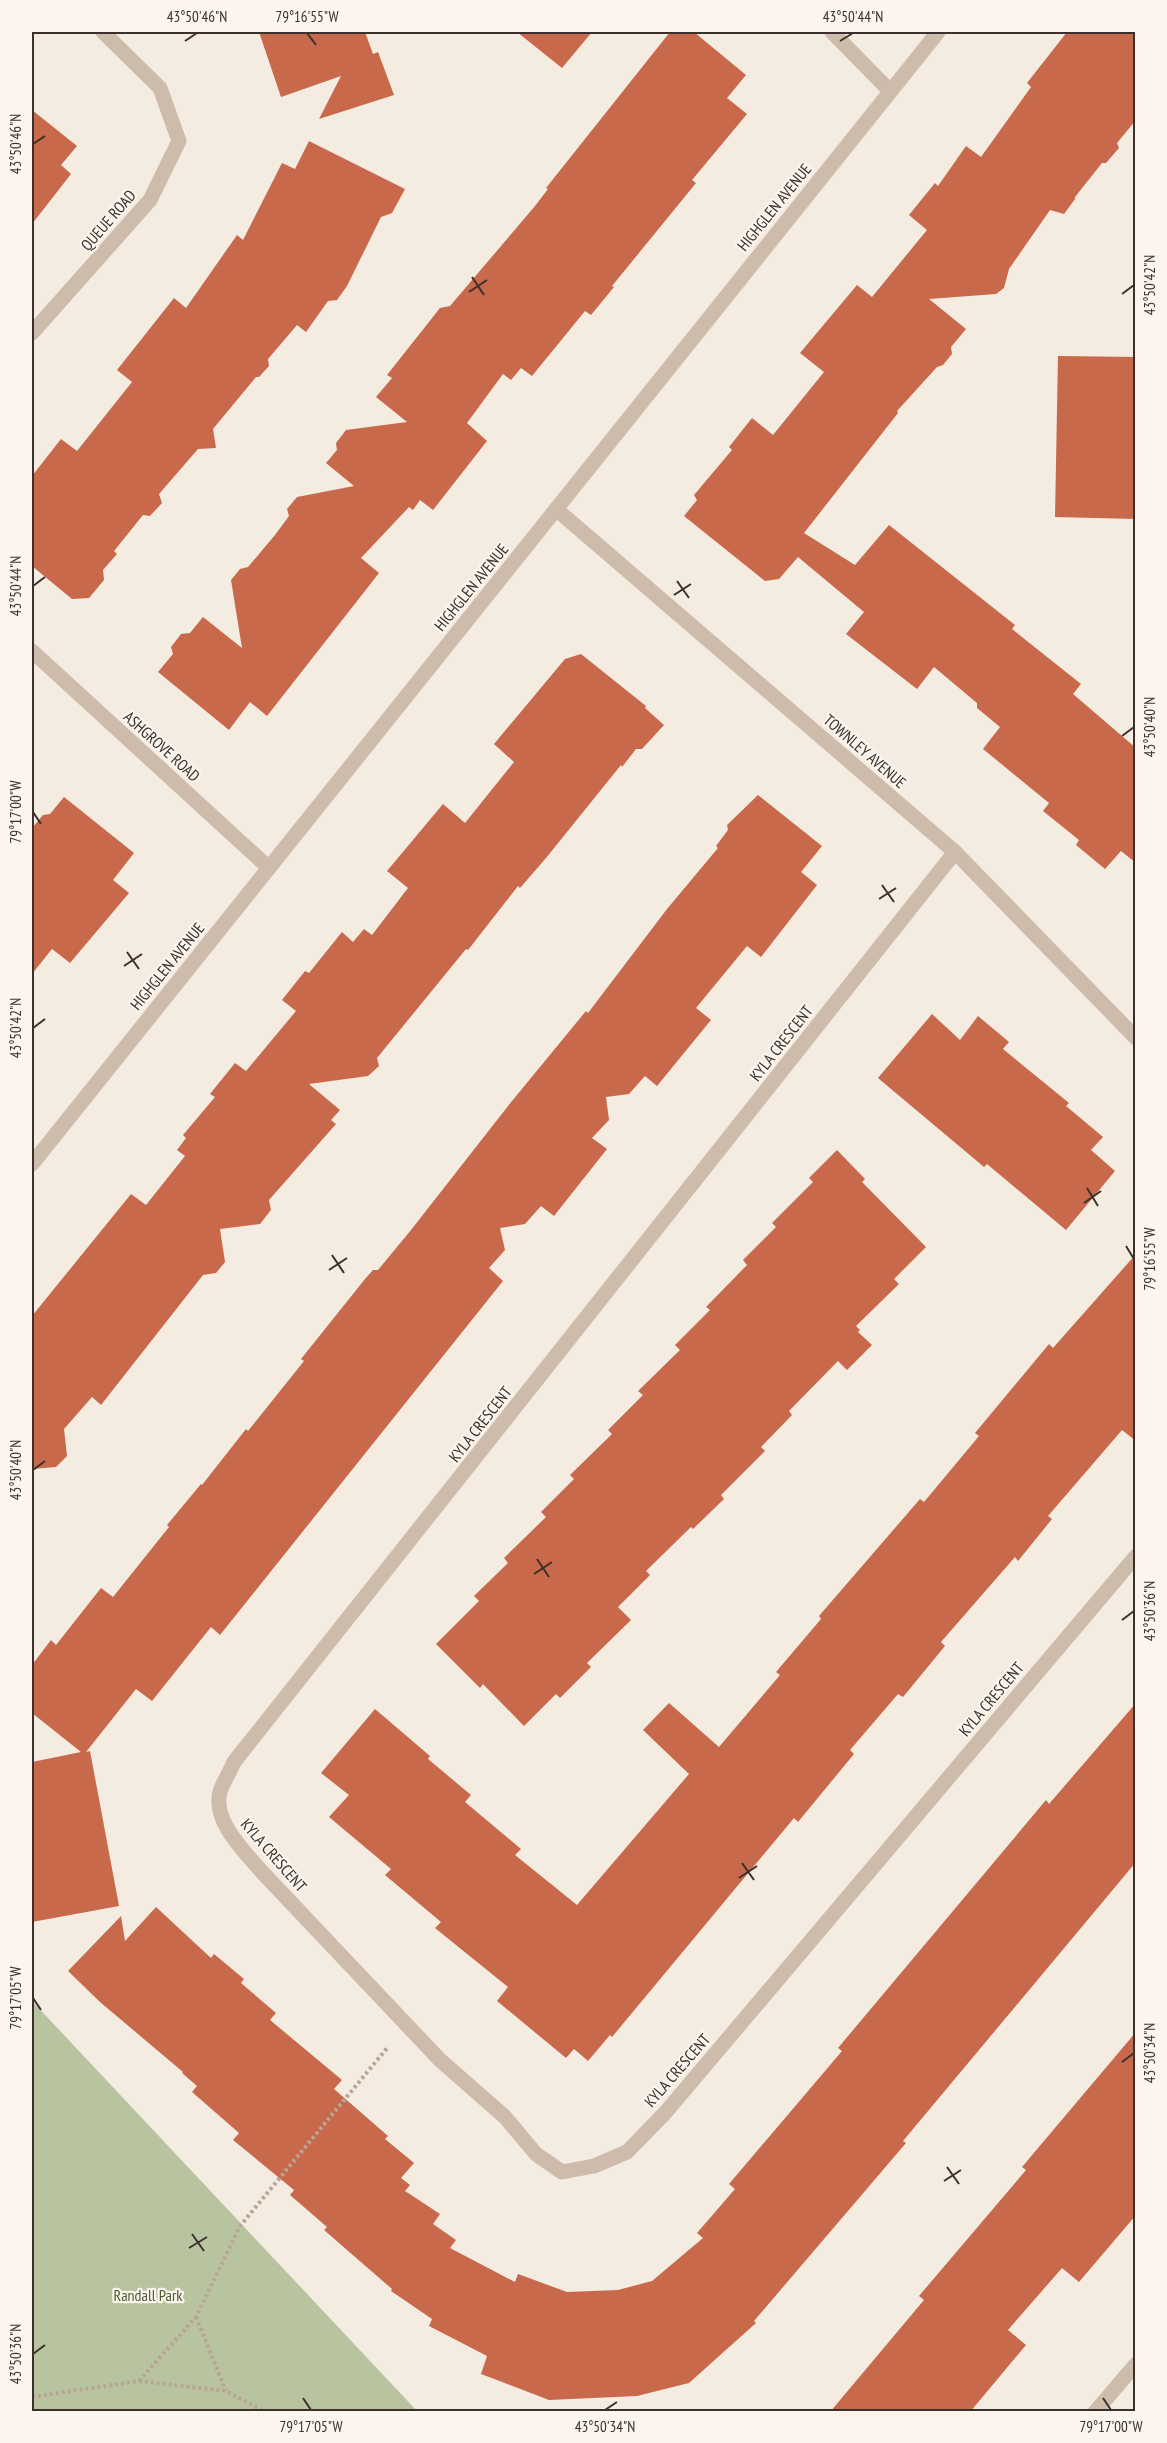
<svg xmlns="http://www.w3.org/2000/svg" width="1167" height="2443" font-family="'PT Sans Narrow',sans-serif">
	<rect width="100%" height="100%" fill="#f4ebe1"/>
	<polygon fill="#b8c4a0" points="32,2001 417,2411 32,2411"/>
	<g fill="#c8694b">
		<polygon points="259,32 365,32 373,54 378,52 394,95 319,119 341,76 281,97"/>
		<polygon points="517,32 592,32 562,68"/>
		<polygon points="670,32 694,32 746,75 727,98 747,114 692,180 696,183 612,286 614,287 591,315 585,311 532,376 521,368 511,380 503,374 467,423 487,441 433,510 420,500 413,510 409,507 361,558 379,573 267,716 250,702 229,730 158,672 173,654 171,647 181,634 190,633 203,617 242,648 231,580 240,569 248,567 275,535 289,516 287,509 297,497 354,486 326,463 337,450 336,443 346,430 407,422 376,397 392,378 387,375 440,308 450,306 535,206 548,189 546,188"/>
		<polygon points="1067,32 1136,32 1136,120 1117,143 1119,148 1106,163 1102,163 1075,197 1075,199 1064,214 1050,210 1009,269 1004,288 996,294 929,299 966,329 951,347 952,354 943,365 937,367 897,411 898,413 804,533 855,565 889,525 1015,625 1012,629 1081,684 1073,694 1136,748 1136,863 1121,851 1105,869 1076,845 1079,840 1043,811 1049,803 983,749 1000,727 977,708 977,703 934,667 917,689 846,634 864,612 798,557 779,579 765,581 684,516 697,500 694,495 732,450 729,447 752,418 773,435 824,372 800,353 857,285 872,297 927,230 909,215 935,183 938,186 966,146 981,157 1031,87 1027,83"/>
		<polygon points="32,110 77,146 61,165 71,174 32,224"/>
		<polygon points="309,141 405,189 392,213 381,217 347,286 337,300 328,301 306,332 297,325 268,359 269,366 259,377 256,377 213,429 216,448 198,449 159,494 162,503 150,516 143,515 114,551 117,554 103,570 104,580 89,598 72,599 32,566 32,476 61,439 77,451 132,382 117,370 174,298 186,308 237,235 243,240 282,163 295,169"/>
		<polygon points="1058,356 1136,357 1136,519 1055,517"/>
		<polygon points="581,654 646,706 645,708 664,725 642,749 636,749 622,767 621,765 546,858 520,888 518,886 468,950 466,949 377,1058 379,1066 368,1076 309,1084 340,1110 331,1120 336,1124 269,1200 271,1210 260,1224 220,1229 225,1262 216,1273 203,1275 101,1405 92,1397 64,1429 67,1456 56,1467 32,1469 32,1316 131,1194 146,1205 185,1156 177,1150 186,1138 183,1135 215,1097 210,1094 235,1063 246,1071 296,1011 282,1000 305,971 309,973 342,932 353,942 364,929 372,935 408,888 387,871 443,804 465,823 514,762 494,744 565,659"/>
		<polygon points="758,795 822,846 801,872 817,885 761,957 747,946 696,1008 711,1020 657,1086 645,1076 629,1094 606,1097 609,1120 592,1138 607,1149 554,1216 541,1206 525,1224 500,1228 505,1250 489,1268 503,1281 220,1635 211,1627 152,1701 136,1689 86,1752 90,1751 119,1906 32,1922 32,1762 81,1752 32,1713 32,1665 51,1640 56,1645 101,1588 113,1597 169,1527 167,1525 201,1484 202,1485 246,1429 248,1431 304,1361 301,1359 365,1279 373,1270 378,1270 411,1230 512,1101 586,1011 588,1013 667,909 718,848 716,846 728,830 727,825"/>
		<polygon points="64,797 134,853 113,880 129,893 70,963 52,949 32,974 32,828 43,815 50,814"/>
		<polygon points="932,1014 960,1040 978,1016 1009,1042 1003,1049 1069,1103 1066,1106 1103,1137 1091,1150 1115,1171 1066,1230 987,1164 984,1167 878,1078"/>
		<polygon points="837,1150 865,1179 862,1182 926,1247 894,1279 899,1284 856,1326 860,1330 858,1332 872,1345 847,1370 838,1361 789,1411 792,1415 761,1447 765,1451 721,1495 724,1499 693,1529 691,1527 646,1571 650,1575 618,1607 631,1620 587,1663 591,1667 560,1698 556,1694 524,1726 483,1684 480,1688 436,1644 479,1601 474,1596 508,1563 504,1558 546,1517 541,1512 574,1479 570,1475 612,1434 608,1430 643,1395 638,1391 680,1350 675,1345 710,1310 706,1307 747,1265 743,1260 776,1227 772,1223 813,1182 809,1178"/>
		<polygon points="1136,1254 1136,1441 1122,1430 1048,1516 1052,1519 1018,1561 1015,1557 941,1642 945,1646 903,1697 898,1694 850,1750 854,1754 798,1822 794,1818 612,2037 610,2035 588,2061 574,2049 566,2058 497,2001 508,1987 435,1928 441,1922 385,1875 391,1869 329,1817 349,1795 321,1773 375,1709 430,1756 428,1759 471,1795 465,1802 521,1849 515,1855 577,1905 689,1774 643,1730 669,1703 719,1747 780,1675 776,1672 821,1619 819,1616 920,1499 924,1502 979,1436 975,1433 1049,1344 1053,1348"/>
		<polygon points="1136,1703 1136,1862 903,2141 906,2143 754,2321 756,2323 689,2383 637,2396 549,2400 481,2374 487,2356 429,2326 432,2319 391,2291 392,2289 324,2230 327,2227 290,2195 294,2190 233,2140 239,2133 192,2092 197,2086 182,2073 183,2072 100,2002 68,1971 121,1916 125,1941 156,1907 211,1958 214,1954 244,1979 241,1983 276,2013 270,2020 342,2080 334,2089 388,2136 385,2139 414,2163 401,2178 410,2185 405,2191 440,2214 433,2224 456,2240 450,2248 515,2282 518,2274 567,2292 618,2290 652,2281 703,2238 697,2233 735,2189 729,2184 842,2051 838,2048 1046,1800 1049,1804"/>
		<polygon points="1136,2032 1136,2215 1079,2282 1062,2268 1008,2330 1026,2345 970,2412 830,2412 924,2300 919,2296 1026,2170 1022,2167"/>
	</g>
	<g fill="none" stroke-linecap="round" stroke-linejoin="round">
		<g stroke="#b9a596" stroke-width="4" stroke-dasharray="3 3" stroke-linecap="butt">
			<polyline points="196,2317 226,2391"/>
			<polyline points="139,2381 196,2317 240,2226 388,2047"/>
			<polyline points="32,2397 139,2381 226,2391 265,2412"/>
		</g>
		<g stroke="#cdbbac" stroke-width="15">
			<polyline points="832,32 890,91"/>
			<polyline points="32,333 150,200 179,141 160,88 103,32"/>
			<polyline points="556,509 955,852 1136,1038"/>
			<polyline points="32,651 269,868"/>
			<path d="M955,852L234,1762C230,1772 223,1782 220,1792C212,1821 245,1852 262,1872L440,2060L505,2117L536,2154L562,2172L594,2166L627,2152L665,2113L1136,1556"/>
			<polyline points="32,1164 938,32"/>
			<polyline points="1095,2412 1136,2364"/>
		</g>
	</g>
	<path fill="none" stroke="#3b302b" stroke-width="2" d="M307,33L316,45M185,41L197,33M840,41L853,33M33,144L45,136M472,277L484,295M469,292L487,280M1122,294L1134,285M677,581L689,598M33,586L45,577M674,595L691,584M1122,736L1134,727M33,812L41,824M882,885L894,902M879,899L896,888M127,952L139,969M124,966L142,954M33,1028L45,1019M1087,1188L1098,1206M1084,1203L1101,1191M1126,1246L1134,1259M332,1255L344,1273M329,1270L347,1258M33,1470L45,1461M537,1559L549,1577M534,1574L552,1562M1122,1620L1134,1611M742,1863L754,1880M739,1878L757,1866M33,1998L41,2010M1122,2062L1134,2053M947,2167L959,2184M944,2181L961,2170M192,2234L204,2251M189,2248L207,2237M33,2354L45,2345M303,2398L311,2410M1103,2398L1111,2410M605,2410L617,2402"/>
	<g text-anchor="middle" stroke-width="4.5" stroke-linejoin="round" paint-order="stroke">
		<g font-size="16" fill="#3b302b" stroke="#fbf5ee">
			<text transform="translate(774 207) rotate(-51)" y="6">HIGHGLEN AVENUE</text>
			<text transform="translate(108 220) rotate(-49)" y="6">QUEUE ROAD</text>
			<text transform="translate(471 587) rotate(-51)" y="6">HIGHGLEN AVENUE</text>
			<text transform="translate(162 746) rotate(42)" y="6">ASHGROVE ROAD</text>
			<text transform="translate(865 751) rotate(41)" y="6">TOWNLEY AVENUE</text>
			<text transform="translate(167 966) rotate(-51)" y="6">HIGHGLEN AVENUE</text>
			<text transform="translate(781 1043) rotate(-52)" y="6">KYLA CRESCENT</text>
			<text transform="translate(480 1424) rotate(-52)" y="6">KYLA CRESCENT</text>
			<text transform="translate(991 1699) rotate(-50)" y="6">KYLA CRESCENT</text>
			<text transform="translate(274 1855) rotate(49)" y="6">KYLA CRESCENT</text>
			<text transform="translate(677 2070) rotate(-49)" y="6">KYLA CRESCENT</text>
		</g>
		<g font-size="16" fill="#4a5a2e" stroke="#fbf5ee">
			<text x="148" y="2301">Randall Park</text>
		</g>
	</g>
	<rect width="1167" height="2443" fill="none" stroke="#fbf5ee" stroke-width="66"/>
	<rect x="33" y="33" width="1101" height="2377" fill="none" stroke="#3b302b" stroke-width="2"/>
	<g font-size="15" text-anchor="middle" fill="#3b302b">
		<text x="197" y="22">43°50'46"N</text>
		<text x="307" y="22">79°16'55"W</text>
		<text x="853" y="22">43°50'44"N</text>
		<text transform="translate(16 144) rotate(-90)" y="5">43°50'46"N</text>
		<text transform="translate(1150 285) rotate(-90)" y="5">43°50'42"N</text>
		<text transform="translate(16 586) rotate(-90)" y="5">43°50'44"N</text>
		<text transform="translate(1150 727) rotate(-90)" y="5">43°50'40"N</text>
		<text transform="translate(16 812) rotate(-90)" y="5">79°17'00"W</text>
		<text transform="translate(16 1028) rotate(-90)" y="5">43°50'42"N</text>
		<text transform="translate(1150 1259) rotate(-90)" y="5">79°16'55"W</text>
		<text transform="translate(16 1470) rotate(-90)" y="5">43°50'40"N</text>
		<text transform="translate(1150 1611) rotate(-90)" y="5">43°50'36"N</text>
		<text transform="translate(16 1998) rotate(-90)" y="5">79°17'05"W</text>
		<text transform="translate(1150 2053) rotate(-90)" y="5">43°50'34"N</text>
		<text transform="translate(16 2354) rotate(-90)" y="5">43°50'36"N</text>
		<text x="311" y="2432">79°17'05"W</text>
		<text x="605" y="2432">43°50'34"N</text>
		<text x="1111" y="2432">79°17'00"W</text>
	</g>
</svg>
